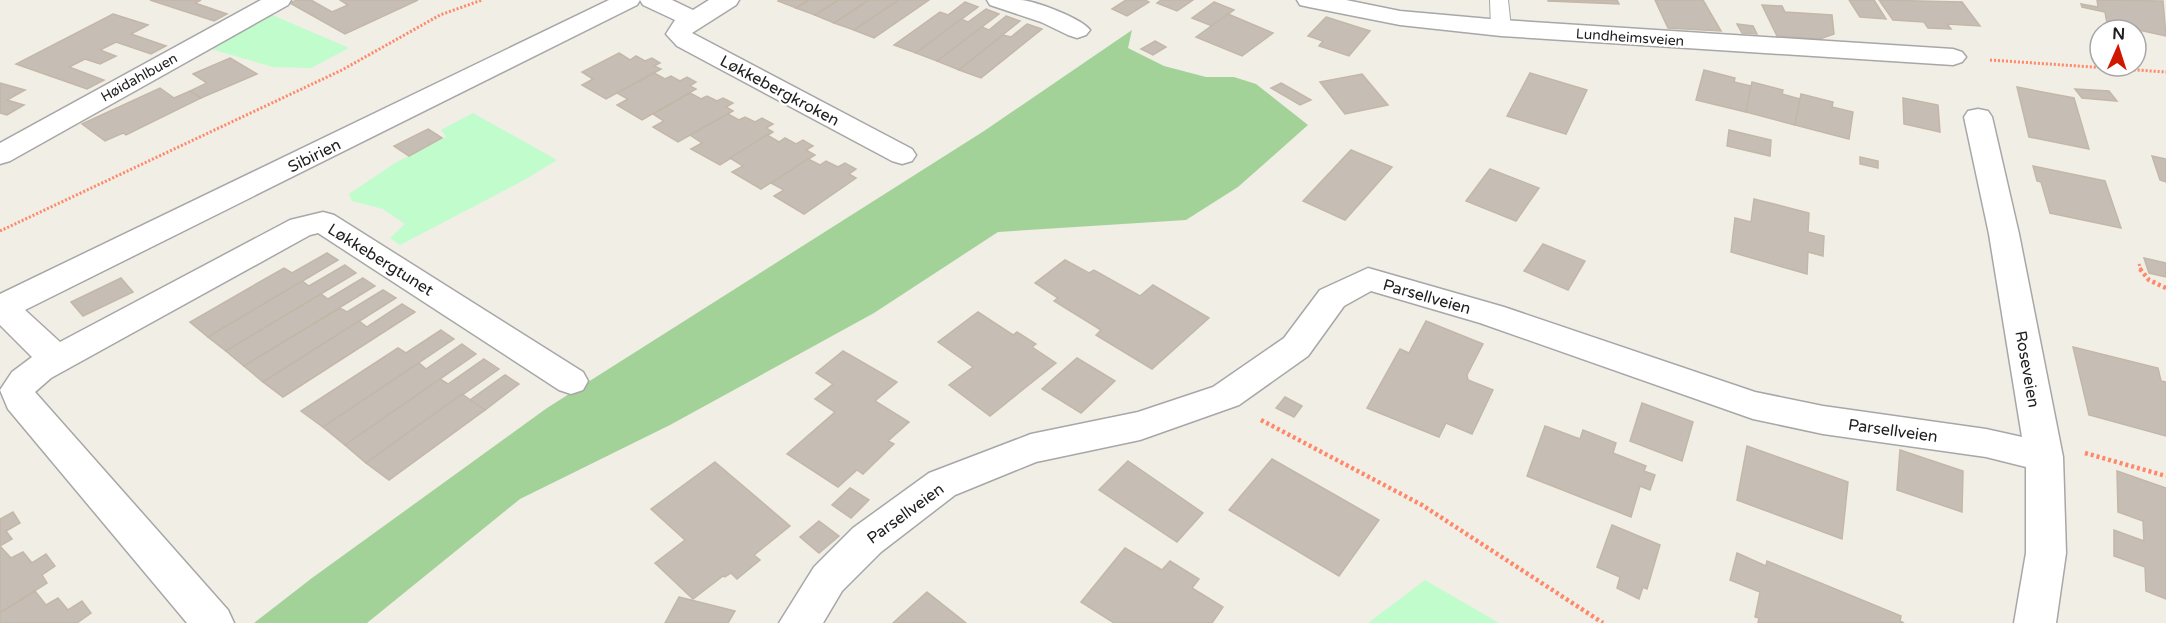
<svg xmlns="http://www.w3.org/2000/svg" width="2166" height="623" font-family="'Varela Round',sans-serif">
	<rect width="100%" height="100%" fill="#f1eee6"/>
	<polygon fill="#a3d299" points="1132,30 1128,48 1164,66 1206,77 1234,77 1256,84 1308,125 1238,187 1186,220 998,232 874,313 670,425 520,499 367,623 254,623 312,578 547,408 984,131"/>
	<g fill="#c1fccc">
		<polygon points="268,13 349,48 311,68 273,67 204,47"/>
		<polygon points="473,113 557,160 526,179 400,245 390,238 405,224 383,209 352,201 349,194 395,163 446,137 441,130"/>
		<polygon points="1425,580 1499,623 1368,623"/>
	</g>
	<g fill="#c6beb5" stroke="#c3b7a7" stroke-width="1.5">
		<polygon points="150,0 201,0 195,3 227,14 214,21"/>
		<polygon points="297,0 311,0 332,12 348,5 340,0 418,0 345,34 290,3"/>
		<polygon points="809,0 796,8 778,1 779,0"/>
		<polygon points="809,0 839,0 815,15 796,8"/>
		<polygon points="839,0 869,0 834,23 815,15"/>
		<polygon points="869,0 899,0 854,30 834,23"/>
		<polygon points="899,0 929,0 874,38 854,30"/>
		<polygon points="1126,0 1145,0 1149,2 1127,16 1112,9"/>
		<polygon points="1161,0 1193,0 1177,11 1157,3"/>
		<polygon points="1548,0 1617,0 1619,4 1548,1"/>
		<polygon points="1655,0 1703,0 1721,31 1668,28"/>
		<polygon points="1849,0 1874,0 1886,19 1860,17"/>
		<polygon points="1879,0 1962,2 1980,26 1947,24 1951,29 1928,28 1924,22 1893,20"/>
		<polygon points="2097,0 2163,1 2166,36 2107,23 2105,12 2082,7 2081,4 2098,7"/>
		<polygon points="965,2 978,7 916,53 894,45 940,12 948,15"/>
		<polygon points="1214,2 1234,10 1212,26 1192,18"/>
		<polygon points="1762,5 1782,6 1785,12 1832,15 1834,34 1820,39 1777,36"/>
		<polygon points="986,9 999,14 937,61 916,53 961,19 968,22"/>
		<polygon points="113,14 148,25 131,34 166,46 151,54 116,42 100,50 116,56 100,64 85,59 69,67 104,80 87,89 16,64"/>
		<polygon points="1228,14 1273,33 1242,56 1196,37"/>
		<polygon points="1006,16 1020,21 959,70 937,61 982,27 989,30"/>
		<polygon points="1326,17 1370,31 1349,56 1319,46 1323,41 1308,36"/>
		<polygon points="1027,24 1042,29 981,78 959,70 1003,35 1011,37"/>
		<polygon points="1737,24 1753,26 1757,34 1742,33"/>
		<polygon points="1155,41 1166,47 1153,55 1141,49"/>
		<polygon points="619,53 630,60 636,56 645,61 652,58 660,63 654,66 661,69 606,99 582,85 593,79 582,72"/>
		<polygon points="230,58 257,74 201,98 190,91 207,83 193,74"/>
		<polygon points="1704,70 1735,78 1734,82 1751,86 1746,112 1696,100"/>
		<polygon points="654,73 665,79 671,76 680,81 687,77 696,82 690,86 696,89 642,120 617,105 628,99 617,93"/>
		<polygon points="1530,73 1587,90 1566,134 1507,116"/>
		<polygon points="1362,74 1388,105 1345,114 1320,82"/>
		<polygon points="1752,82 1783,90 1782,94 1800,99 1795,125 1746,112"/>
		<polygon points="0,83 25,90 7,100 24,105 7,115 0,113"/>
		<polygon points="1281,83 1311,100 1300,105 1271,88"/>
		<polygon points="2017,87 2074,98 2089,149 2029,137"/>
		<polygon points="160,88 174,98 190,91 201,98 126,135 123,133 105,141 82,124"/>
		<polygon points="2075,89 2109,91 2117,101 2082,98"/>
		<polygon points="690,93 701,99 707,96 717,101 723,98 733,103 726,107 733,111 678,142 653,127 664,121 653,114"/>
		<polygon points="1801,94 1833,102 1832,107 1853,112 1849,139 1795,125"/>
		<polygon points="1903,98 1938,105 1940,132 1904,124"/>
		<polygon points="728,114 739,120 745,117 755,122 762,118 773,124 766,128 773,132 720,165 691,149 702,143 690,135"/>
		<polygon points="428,129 442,138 409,156 394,146"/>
		<polygon points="1729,130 1771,140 1770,156 1727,146"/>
		<polygon points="767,135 779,142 785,138 796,144 803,140 813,146 806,150 815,155 761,189 732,172 743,166 730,158"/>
		<polygon points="1351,150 1392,167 1345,220 1303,201"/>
		<polygon points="2152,156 2166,159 2166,182 2160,180"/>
		<polygon points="1860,157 1878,161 1878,168 1860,164"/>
		<polygon points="808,159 820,165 826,161 838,167 845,163 856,169 849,174 856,178 804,214 774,196 784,190 771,183"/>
		<polygon points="2033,166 2105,181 2121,228 2050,213 2041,182 2037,181"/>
		<polygon points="1490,169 1539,188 1516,221 1466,201"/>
		<polygon points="1754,199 1809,213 1808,232 1824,236 1823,256 1808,252 1807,274 1731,252 1735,218 1751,222"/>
		<polygon points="1543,244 1585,261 1568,290 1524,271"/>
		<polygon points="327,253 338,260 208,337 190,322 284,268 292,273"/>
		<polygon points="2144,258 2166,263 2166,277 2149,273"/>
		<polygon points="1065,260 1089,273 1094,270 1140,296 1153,285 1209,318 1152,369 1096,335 1101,330 1054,301 1058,298 1035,283"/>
		<polygon points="345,265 356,273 226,351 208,337 302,281 309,286"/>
		<polygon points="121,278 133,292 83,316 71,302"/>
		<polygon points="363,278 375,286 244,366 226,351 321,294 328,299"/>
		<polygon points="383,290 396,298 263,382 244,366 340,308 347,312"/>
		<polygon points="402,304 415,312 283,397 263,382 359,321 367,327"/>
		<polygon points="978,312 1013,335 1017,332 1036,344 1032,347 1056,363 990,416 949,385 973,367 938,342"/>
		<polygon points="1426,321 1483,344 1467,375 1468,380 1493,390 1472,434 1446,423 1439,437 1367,408 1400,349 1409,353"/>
		<polygon points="441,330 454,339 323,427 301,411 398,348 406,353"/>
		<polygon points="462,344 476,354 345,445 323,427 419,363 426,369"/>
		<polygon points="2073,347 2158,368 2161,381 2166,382 2166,436 2089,415"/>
		<polygon points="843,351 897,382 875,401 909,422 888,441 894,444 863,474 857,470 838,487 787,454 835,412 815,399 833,384 816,373"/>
		<polygon points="1077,358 1115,381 1081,413 1042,389"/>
		<polygon points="484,359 499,369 366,463 345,445 440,379 448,384"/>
		<polygon points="505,375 519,384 485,410 470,400"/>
		<polygon points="462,394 485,410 389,480 366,463"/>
		<polygon points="1285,397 1302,406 1294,417 1276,408"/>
		<polygon points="1642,403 1693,422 1682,461 1630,441"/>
		<polygon points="1545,426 1580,439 1583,430 1616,443 1613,453 1646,466 1644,471 1655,475 1650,490 1640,486 1631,517 1527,476"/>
		<polygon points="1747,446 1848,482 1842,539 1737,500"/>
		<polygon points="1900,450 1963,471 1962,512 1897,490"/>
		<polygon points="1272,459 1379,520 1339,576 1229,510"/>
		<polygon points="1128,461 1203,513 1177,542 1099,490"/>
		<polygon points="715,462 790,526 754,555 760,560 737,579 731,573 725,577 723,576 693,599 655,563 685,540 651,509"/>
		<polygon points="2117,471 2166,488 2166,599 2146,591 2145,567 2114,556 2114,530 2144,541 2143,521 2118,512"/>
		<polygon points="850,488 869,500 851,518 832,505"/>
		<polygon points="13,512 20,523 6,531 12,539 0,546 0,519"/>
		<polygon points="819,521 839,536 819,553 800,537"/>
		<polygon points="1612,525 1660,545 1647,589 1643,587 1639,599 1617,588 1620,577 1597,567"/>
		<polygon points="0,546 11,558 23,552 32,563 46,554 55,566 42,575 47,583 0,613"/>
		<polygon points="1125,548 1162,570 1170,561 1199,579 1192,588 1223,607 1212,623 1114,623 1081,602"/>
		<polygon points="1737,553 1766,566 1767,561 1901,616 1900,621 1904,623 1758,623 1759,618 1755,617 1760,592 1730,580"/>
		<polygon points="35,591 46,605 58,598 68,610 82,601 91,613 77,623 0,623 0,613"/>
		<polygon points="927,592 966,623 893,623"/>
		<polygon points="679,597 735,611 728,623 665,623"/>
	</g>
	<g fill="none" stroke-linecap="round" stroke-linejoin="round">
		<g stroke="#a7a7a7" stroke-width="2">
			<polygon id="lane" points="1490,0 1508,0 1511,28 1508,32 1494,32 1491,28"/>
		</g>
		<g stroke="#a7a7a7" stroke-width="3">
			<g id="street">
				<polygon points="261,0 291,0 288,5 10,161 0,164 0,143"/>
				<polygon points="609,0 672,0 693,10 709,0 739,0 736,5 692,33 912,149 916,155 912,161 902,164 892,161 677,46 666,34 675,20 643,5 640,0 637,5 25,310 60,342 290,220 323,212 334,215 583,372 588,381 583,390 571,394 559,390 318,233 310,235 51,378 35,392 228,610 234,623 187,623 8,409 0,390 12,372 32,357 0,325 0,294"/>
				<path d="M987,0C998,0 1009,0 1020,0C1036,1 1081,18 1090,30L1086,35L1077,38L1068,35L1041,22L990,5Z"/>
				<polygon points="1297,0 1346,0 1400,11 1501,20 1953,49 1962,52 1966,57 1962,62 1953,65 1501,36 1400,25 1309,7 1300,5"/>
				<polygon points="1978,109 1988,111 1992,117 2019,234 2063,457 2066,553 2056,623 2014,623 2026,553 2026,467 1986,457 1823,434 1753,419 1480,323 1371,291 1344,306 1308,356 1239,405 1140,440 1036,462 955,495 881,552 842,591 823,623 779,623 814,567 853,528 929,473 1031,434 1138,412 1213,387 1284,338 1320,290 1368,268 1504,307 1755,392 1823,406 1986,429 2022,437 1989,234 1964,117 1968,111"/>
			</g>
		</g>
		<g stroke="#ff8868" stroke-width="3" stroke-dasharray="2 2" stroke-linecap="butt">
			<polyline points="1990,60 2166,72"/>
			<polyline points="0,231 342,70 440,15 482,0"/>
			<polyline points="2139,264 2141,270"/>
		</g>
		<g stroke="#ff8868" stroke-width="4.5" stroke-dasharray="3 3" stroke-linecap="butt">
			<polyline points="2140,269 2149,280 2166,288"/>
			<polyline points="1261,420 1422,505 1603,623"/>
			<polyline points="2085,453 2166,476"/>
		</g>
		<use href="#lane" fill="#fff" fill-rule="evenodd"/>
		<use href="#street" fill="#fff" fill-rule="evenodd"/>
	</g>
	<g text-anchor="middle" stroke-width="4.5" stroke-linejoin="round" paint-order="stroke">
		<g font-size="14" fill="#202020" stroke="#fff">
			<text transform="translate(1630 37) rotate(4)" y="5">Lundheimsveien</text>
			<text transform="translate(139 77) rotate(-29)" y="5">Høidahlbuen</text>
		</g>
		<g font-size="16" fill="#202020" stroke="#fff">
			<text transform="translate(780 90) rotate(28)" y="6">Løkkebergkroken</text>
			<text transform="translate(314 155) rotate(-26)" y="6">Sibirien</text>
			<text transform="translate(381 259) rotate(32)" y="6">Løkkebergtunet</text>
			<text transform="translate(1427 296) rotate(16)" y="6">Parsellveien</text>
			<text transform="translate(2028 369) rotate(80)" y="6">Roseveien</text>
			<text transform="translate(1893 430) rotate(8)" y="6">Parsellveien</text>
			<text transform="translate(905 513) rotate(-36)" y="6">Parsellveien</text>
		</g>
	</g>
	<g transform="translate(2118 48) rotate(3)"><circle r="28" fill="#ffffff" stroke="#a6a6a6" stroke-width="1.5"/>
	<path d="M0-4.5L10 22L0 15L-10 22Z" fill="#cf1700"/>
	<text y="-9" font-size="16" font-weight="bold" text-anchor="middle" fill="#202020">N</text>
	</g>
</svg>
